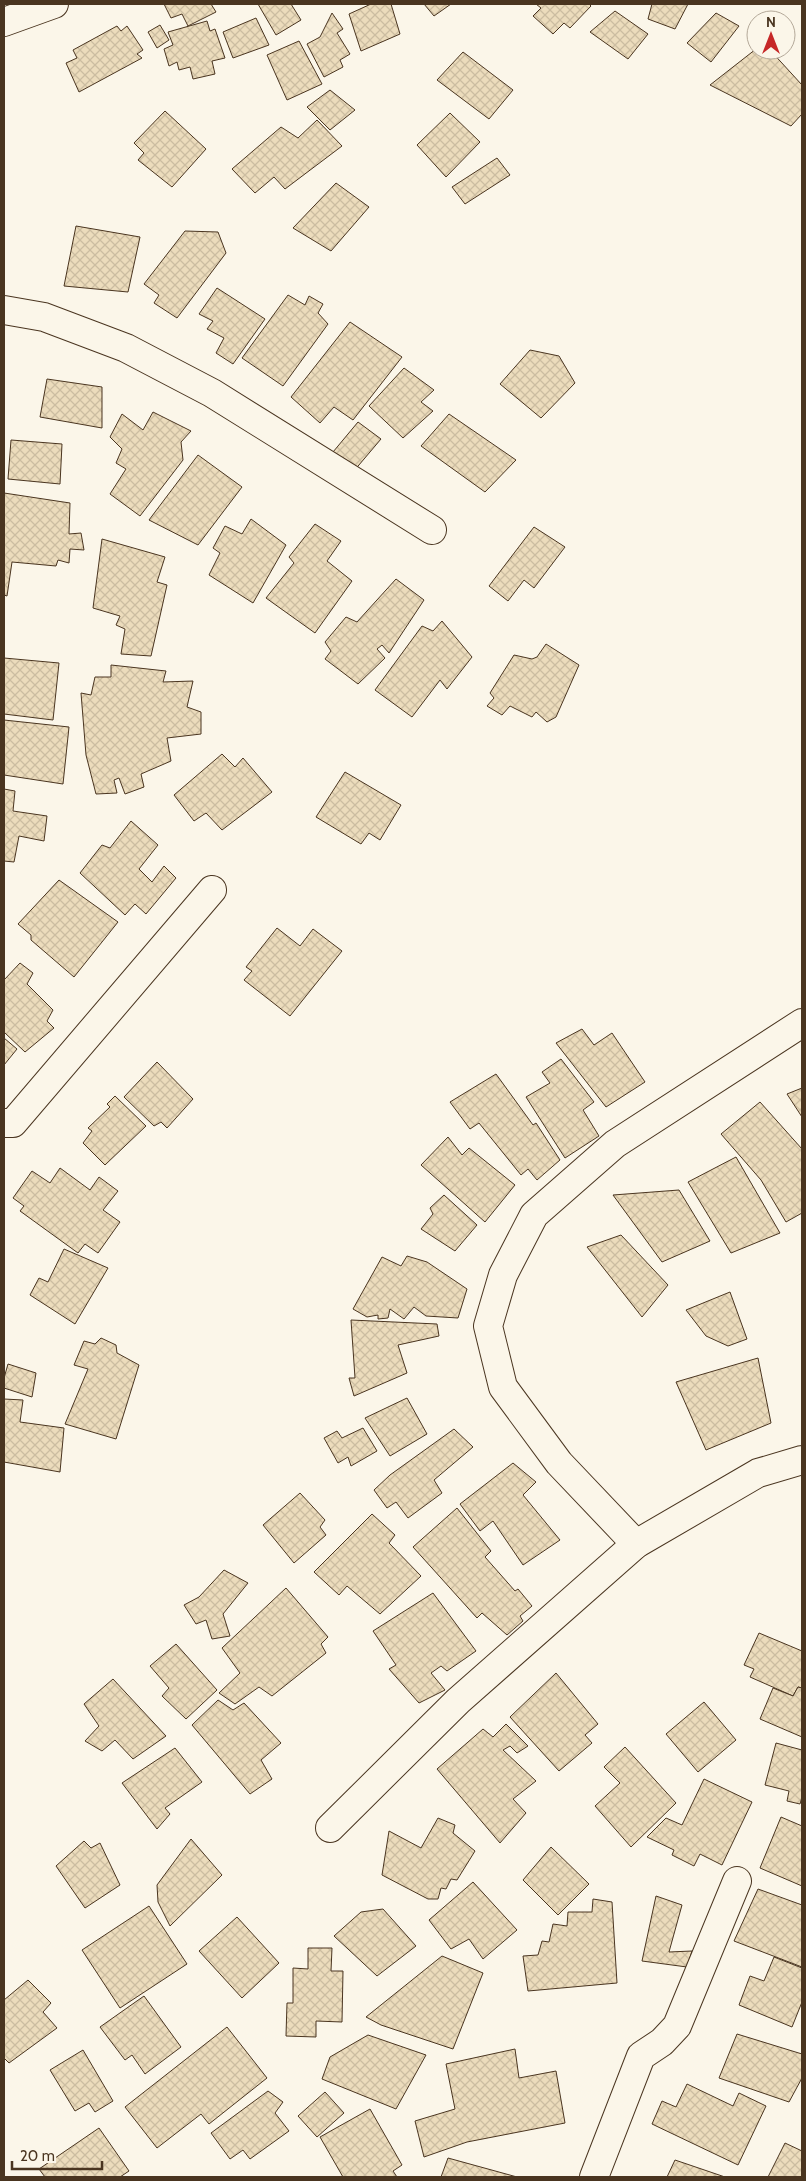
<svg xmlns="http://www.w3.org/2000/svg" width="806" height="2181" font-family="Cabin,sans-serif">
	<defs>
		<pattern id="building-cross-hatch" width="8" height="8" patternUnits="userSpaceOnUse" patternTransform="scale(1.25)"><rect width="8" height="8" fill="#ecdcbc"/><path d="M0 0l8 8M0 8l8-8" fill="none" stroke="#ccbda1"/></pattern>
	</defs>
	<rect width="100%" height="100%" fill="#fbf6e9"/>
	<g fill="url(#building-cross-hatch)" stroke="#4a3520">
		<polygon points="164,4 211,4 216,12 188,26 182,14 171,18"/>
		<polygon points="258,4 291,4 301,20 276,35"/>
		<polygon points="371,4 391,4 400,34 361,51 349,14"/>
		<polygon points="424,4 451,4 434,16"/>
		<polygon points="536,4 589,4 591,6 570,28 564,23 553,34 533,16 541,8"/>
		<polygon points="652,4 688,4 675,29 648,19"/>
		<polygon points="615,11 648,34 628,59 590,32"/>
		<polygon points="332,13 343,29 337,33 350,54 340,60 343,67 324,77 307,44 320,37"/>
		<polygon points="716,13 739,26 711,62 687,43"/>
		<polygon points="256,18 269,45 233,58 223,32"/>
		<polygon points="207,21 210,31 215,29 225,58 212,61 215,74 193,79 190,67 179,70 177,62 169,66 164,49 173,45 168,32"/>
		<polygon points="160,25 169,40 157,48 148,32"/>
		<polygon points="117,26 121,31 127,26 143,50 137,54 142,58 79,92 66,63 77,58 73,50"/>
		<polygon points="299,41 322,84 287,100 267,55"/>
		<polygon points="756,49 770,50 802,85 802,114 791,126 710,85"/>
		<polygon points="463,52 513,90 489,119 437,80"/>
		<polygon points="330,90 355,110 330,130 307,107"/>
		<polygon points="165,111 206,149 172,187 138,160 144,153 134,143"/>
		<polygon points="450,113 480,142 446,177 417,145"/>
		<polygon points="317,120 342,146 285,189 274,177 255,193 232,169 281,127 298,138"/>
		<polygon points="497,158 510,175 465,204 452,187"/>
		<polygon points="336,183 369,207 331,251 293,228"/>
		<polygon points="76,226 140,237 128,292 64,286"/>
		<polygon points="185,231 218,232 226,253 177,318 154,303 159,295 144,284"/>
		<polygon points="217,288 265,319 233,364 216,353 224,338 207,329 213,321 199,314"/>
		<polygon points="288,295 305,305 309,296 323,304 318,313 328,324 283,386 242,358"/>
		<polygon points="350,322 402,357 353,420 334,407 320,423 291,397"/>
		<polygon points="530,350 559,356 575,383 541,418 500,384"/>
		<polygon points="404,368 434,390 421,402 433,411 403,438 369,406"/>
		<polygon points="47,379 102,387 102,428 40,417"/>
		<polygon points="153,412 191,431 181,442 183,460 140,516 110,494 126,469 116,463 122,449 110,437 122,414 143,430"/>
		<polygon points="449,414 516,460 485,492 421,446"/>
		<polygon points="358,422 381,439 353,472 333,452"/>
		<polygon points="11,440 62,444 60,484 8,479"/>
		<polygon points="198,455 242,487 198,545 149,520"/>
		<polygon points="4,493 70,503 69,534 81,533 84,550 70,549 69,563 58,560 56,566 12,562 7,596 4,595"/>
		<polygon points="251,519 286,545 253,603 209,575 220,553 213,548 225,526 242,534"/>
		<polygon points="315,524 341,541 327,561 352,581 315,633 266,598 294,563 289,557"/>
		<polygon points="534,527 565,547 534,588 524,580 508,601 489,586"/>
		<polygon points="102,539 165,557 157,582 167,585 151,656 121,654 125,629 116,625 120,616 93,608"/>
		<polygon points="396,579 424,600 389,653 382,645 377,649 385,658 358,684 325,659 331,651 325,642 346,617 357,622"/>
		<polygon points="442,621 472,657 447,689 440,680 412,717 375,690 422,626 433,631"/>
		<polygon points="546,644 579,665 556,717 547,722 536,712 532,717 510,706 502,715 487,706 494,698 490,693 514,655 532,659 537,657"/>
		<polygon points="4,658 59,663 53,720 4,714"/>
		<polygon points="111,665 166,671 163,682 193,681 187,707 201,712 201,734 167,738 171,761 141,774 144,787 125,794 119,778 114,780 117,793 96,794 86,755 81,693 91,695 95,677 111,677"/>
		<polygon points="4,720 69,727 63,784 4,775"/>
		<polygon points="222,754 235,767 243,758 272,792 222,830 206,813 194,821 174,795"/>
		<polygon points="345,772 401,805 380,840 369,833 361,844 316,817"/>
		<polygon points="4,789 15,791 13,811 47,816 44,841 19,836 14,862 4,861"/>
		<polygon points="131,821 158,845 139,869 152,882 164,866 176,878 146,914 135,904 125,915 80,873 102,845 110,848"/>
		<polygon points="59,880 118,922 74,977 31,940 31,935 18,924"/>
		<polygon points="277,928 300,946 313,929 342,951 290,1016 244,980 252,971 246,967"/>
		<polygon points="20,963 33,973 27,984 53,1010 47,1021 54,1028 25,1052 4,1032 4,980"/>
		<polygon points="582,1029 594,1045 612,1033 645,1082 606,1107 556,1043"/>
		<polygon points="4,1038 17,1049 4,1065"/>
		<polygon points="561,1059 594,1102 583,1110 599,1136 565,1158 526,1097 550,1083 542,1072"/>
		<polygon points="157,1062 193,1099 167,1128 161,1122 154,1126 124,1097"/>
		<polygon points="496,1074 533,1125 536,1123 560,1160 537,1180 528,1169 521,1175 479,1123 470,1129 450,1102"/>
		<polygon points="802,1088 802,1117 787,1094"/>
		<polygon points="115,1096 146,1126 105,1165 83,1143 92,1131 88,1128 110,1107 107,1104"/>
		<polygon points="760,1102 802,1149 802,1213 786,1222 761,1180 721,1134"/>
		<polygon points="448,1137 462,1155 469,1148 515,1185 485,1222 421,1165"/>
		<polygon points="736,1157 780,1233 731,1253 688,1182"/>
		<polygon points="60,1168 90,1190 99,1177 118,1191 103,1210 120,1222 98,1253 85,1244 78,1253 20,1211 24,1206 13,1198 32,1171 50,1183"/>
		<polygon points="679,1190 710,1241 662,1262 613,1195"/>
		<polygon points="444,1195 477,1225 455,1251 421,1229 433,1214 430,1208"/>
		<polygon points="621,1235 668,1285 642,1317 587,1247"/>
		<polygon points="64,1249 108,1268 75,1324 30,1295 39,1278 48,1282"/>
		<polygon points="407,1256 427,1262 467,1289 458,1318 426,1316 414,1307 404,1319 390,1309 388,1318 378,1319 378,1315 367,1317 353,1309 382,1257 401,1266"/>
		<polygon points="730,1292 747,1339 728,1346 706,1336 686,1310"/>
		<polygon points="351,1320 437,1324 439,1336 398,1345 407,1373 354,1396 349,1378 355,1378"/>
		<polygon points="101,1338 116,1345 117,1353 139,1365 116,1439 65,1424 88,1369 74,1365 84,1341 95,1344"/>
		<polygon points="758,1358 771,1423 706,1450 676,1382"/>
		<polygon points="8,1364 36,1373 32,1397 4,1388 4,1378"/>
		<polygon points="407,1398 427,1434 390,1456 365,1418"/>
		<polygon points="4,1399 23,1400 20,1422 64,1428 60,1472 4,1462"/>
		<polygon points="363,1428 377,1451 351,1466 348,1457 338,1463 324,1438 337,1431 342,1438"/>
		<polygon points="454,1429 473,1447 434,1480 442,1493 408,1518 396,1502 387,1508 374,1490 390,1475"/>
		<polygon points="513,1463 536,1482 523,1495 560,1540 523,1565 493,1521 480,1531 460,1504"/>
		<polygon points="300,1493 325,1520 320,1527 326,1535 294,1563 263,1525"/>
		<polygon points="457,1508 491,1551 485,1557 515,1591 518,1589 532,1606 520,1616 523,1621 507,1635 482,1613 477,1618 413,1547"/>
		<polygon points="372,1514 395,1535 389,1543 421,1576 380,1614 347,1586 339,1595 314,1572"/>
		<polygon points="224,1570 248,1583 223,1614 230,1636 212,1639 206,1620 196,1624 184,1605 199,1597"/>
		<polygon points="286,1588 328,1637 321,1644 326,1653 272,1696 259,1687 235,1704 219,1693 240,1673 222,1648"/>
		<polygon points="433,1593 476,1651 447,1671 441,1666 431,1673 445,1690 419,1703 389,1669 396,1665 373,1631"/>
		<polygon points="759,1633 802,1651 802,1688 798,1687 793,1696 750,1677 754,1669 744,1665"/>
		<polygon points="176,1644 217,1690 186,1719 162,1696 169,1688 150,1666"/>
		<polygon points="556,1673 598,1724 585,1735 592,1743 559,1771 510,1717"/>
		<polygon points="113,1679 166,1736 133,1759 115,1740 102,1751 85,1741 99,1726 84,1704"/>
		<polygon points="798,1687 802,1688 802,1737 760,1719 773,1688 793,1696"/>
		<polygon points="218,1700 233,1710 244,1703 281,1743 261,1760 272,1779 250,1794 192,1725"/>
		<polygon points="704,1702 736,1740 698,1772 666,1734"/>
		<polygon points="506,1724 528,1746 517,1753 510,1746 503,1750 536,1781 513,1799 526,1813 500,1843 437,1769 483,1729 493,1737"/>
		<polygon points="776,1743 802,1750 802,1797 800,1804 787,1801 789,1791 765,1785"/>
		<polygon points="625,1747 676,1803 631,1847 595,1806 620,1783 604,1767"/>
		<polygon points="175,1748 202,1782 165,1808 170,1814 157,1829 122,1783"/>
		<polygon points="704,1779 752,1802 722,1865 700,1854 694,1866 672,1855 674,1850 647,1837 666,1818 682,1825"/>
		<polygon points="781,1817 802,1826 802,1886 760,1868"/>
		<polygon points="438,1818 455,1825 453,1833 475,1851 457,1880 451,1879 446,1889 441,1888 438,1899 428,1899 382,1875 389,1831 421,1848"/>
		<polygon points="191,1839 222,1875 170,1926 158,1902 157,1885"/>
		<polygon points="84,1841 91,1848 100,1843 120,1885 85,1908 56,1866"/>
		<polygon points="551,1847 589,1884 558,1915 523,1880"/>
		<polygon points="473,1882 517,1930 483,1959 469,1939 451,1949 429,1920"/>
		<polygon points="758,1889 802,1905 802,1967 734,1941"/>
		<polygon points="656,1896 682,1905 669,1952 692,1951 687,1967 642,1961"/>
		<polygon points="593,1899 612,1902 617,1983 528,1991 523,1956 538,1955 542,1941 549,1942 553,1924 567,1926 568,1912 592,1912"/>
		<polygon points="149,1906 187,1964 120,2008 82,1950"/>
		<polygon points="383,1909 416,1946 377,1976 334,1936 361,1912"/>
		<polygon points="237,1917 279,1963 242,1998 199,1951"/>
		<polygon points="308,1948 332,1948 331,1971 343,1971 342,2022 316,2021 316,2037 286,2036 287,2003 293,2003 293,1968 308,1969"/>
		<polygon points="442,1956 483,1973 453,2049 381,2025 366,2017"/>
		<polygon points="774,1957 802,1968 802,2002 792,2027 739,2005 750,1976 764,1981"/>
		<polygon points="28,1980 51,2003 43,2012 57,2028 9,2063 4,2058 4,2000"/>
		<polygon points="144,1996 181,2047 145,2074 132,2055 125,2060 100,2027"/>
		<polygon points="227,2027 267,2078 209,2124 201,2114 157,2148 125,2107"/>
		<polygon points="737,2034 802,2054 802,2078 789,2102 719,2078"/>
		<polygon points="368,2035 426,2055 396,2109 322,2079 330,2057"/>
		<polygon points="515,2049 519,2078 556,2071 565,2123 467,2142 424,2157 415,2121 455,2109 446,2064"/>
		<polygon points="83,2050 113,2101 95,2112 89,2103 75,2111 50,2070"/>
		<polygon points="687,2084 733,2106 739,2093 766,2106 738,2165 652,2124 662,2101 676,2107"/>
		<polygon points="268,2091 283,2102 275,2113 289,2131 250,2159 243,2150 230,2159 211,2133"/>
		<polygon points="325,2092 344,2113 317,2137 298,2116"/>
		<polygon points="370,2109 402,2165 393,2171 397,2177 343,2177 320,2137"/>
		<polygon points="99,2128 129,2171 120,2177 45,2177 39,2169"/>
		<polygon points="785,2143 802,2151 802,2177 768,2177"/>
		<polygon points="448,2158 517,2177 441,2177"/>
		<polygon points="675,2160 725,2177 667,2177"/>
	</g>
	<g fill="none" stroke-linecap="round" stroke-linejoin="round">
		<g stroke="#4a3520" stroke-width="30">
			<g id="minor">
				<polyline points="4,22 54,4"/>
				<polyline points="4,310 44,317 126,348 212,393 432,530"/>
				<polyline points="4,1123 13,1123 212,890"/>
				<polyline points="636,1544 559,1463 503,1387 488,1326 503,1275 534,1215 615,1144 802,1023"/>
				<polyline points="330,1828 458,1701 636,1544 758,1473 802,1460"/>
				<polyline points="594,2177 641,2056 662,2042 677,2026 737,1881"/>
			</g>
		</g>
		<use href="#minor" stroke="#fbf6e9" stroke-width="28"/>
	</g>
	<rect width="806" height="2181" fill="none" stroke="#4a3520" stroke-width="10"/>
	<g transform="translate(771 35)"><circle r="24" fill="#fbf6e9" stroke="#b4a999"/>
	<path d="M0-4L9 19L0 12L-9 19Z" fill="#c62828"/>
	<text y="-8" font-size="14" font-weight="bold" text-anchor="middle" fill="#4a3520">N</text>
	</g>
	<path d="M12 2161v8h90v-8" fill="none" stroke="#4a3520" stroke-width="2.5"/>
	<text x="20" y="2161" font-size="15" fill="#4a3520" stroke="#fbf6e9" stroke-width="4" paint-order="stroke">20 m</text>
</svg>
